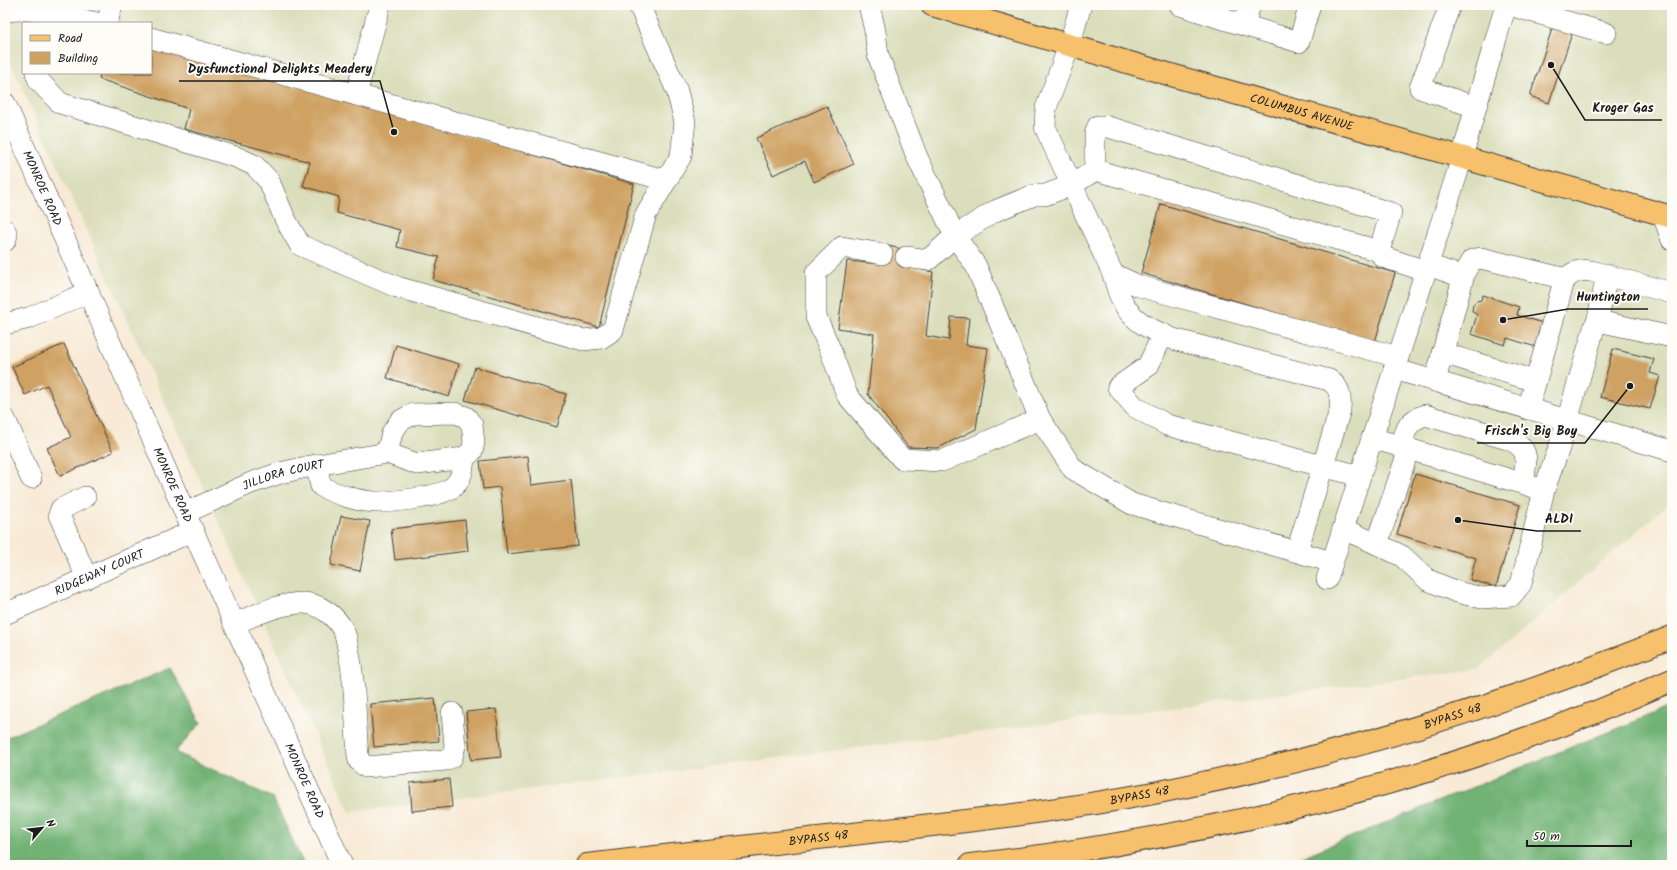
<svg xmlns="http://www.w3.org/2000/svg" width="1677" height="870" font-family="Kalam,sans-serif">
	<rect width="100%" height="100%" fill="#fdfcf7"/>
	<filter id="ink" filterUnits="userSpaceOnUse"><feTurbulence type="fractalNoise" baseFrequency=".025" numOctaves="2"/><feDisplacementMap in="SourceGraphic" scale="8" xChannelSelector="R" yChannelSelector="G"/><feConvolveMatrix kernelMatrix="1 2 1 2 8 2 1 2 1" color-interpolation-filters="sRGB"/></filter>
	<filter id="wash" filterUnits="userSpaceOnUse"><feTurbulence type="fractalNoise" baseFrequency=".012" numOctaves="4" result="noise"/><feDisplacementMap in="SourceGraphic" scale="16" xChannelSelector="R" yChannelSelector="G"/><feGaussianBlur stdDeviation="0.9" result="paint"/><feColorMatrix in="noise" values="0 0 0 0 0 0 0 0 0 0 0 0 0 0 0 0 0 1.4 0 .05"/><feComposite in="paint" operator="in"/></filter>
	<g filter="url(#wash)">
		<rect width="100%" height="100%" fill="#f8ead6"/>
		<path fill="#dbdebc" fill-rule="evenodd" d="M5,5H1672V501L1479,669L350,812L5,50ZM23,23H151V73H23Z"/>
		<g fill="#71b274" stroke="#466748">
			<polygon points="170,668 201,723 175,752 273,798 304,865 5,865 5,738"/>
			<polygon points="1672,706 1672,865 1282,865"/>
		</g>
		<g id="blocks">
			<g fill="#cfa264">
				<polygon points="1553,26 1572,33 1549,103 1530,96"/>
				<polygon points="151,44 634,184 599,327 433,280 439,257 397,247 400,230 337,213 339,197 303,186 310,162 184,129 189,109 99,79 100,73 151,73"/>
				<polygon points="827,106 854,164 814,182 805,161 773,175 756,138"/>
				<polygon points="1161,204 1395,273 1375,342 1141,273"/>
				<polygon points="883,245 907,250 905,266 933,272 926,336 949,340 951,317 969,318 966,345 988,348 976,429 938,448 908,447 868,394 874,334 838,328 847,261 881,264"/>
				<polygon points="1483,295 1519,307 1517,315 1546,324 1539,348 1507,338 1505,345 1471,334 1477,315 1472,311 1473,305 1476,301 1481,300"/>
				<polygon points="64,344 113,452 60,476 47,448 71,437 47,385 25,395 12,367"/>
				<polygon points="396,345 459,364 449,397 387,378"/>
				<polygon points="1613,349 1654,359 1650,373 1660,376 1650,409 1600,397"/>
				<polygon points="475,367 566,394 557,427 465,400"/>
				<polygon points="528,456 531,485 571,480 578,546 507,554 500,487 483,489 480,461"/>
				<polygon points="1415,474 1520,505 1496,587 1470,580 1476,558 1397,534"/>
				<polygon points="341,516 370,521 360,571 331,565"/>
				<polygon points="465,520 468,551 395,560 391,529"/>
				<polygon points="435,698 439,741 374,747 370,704"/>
				<polygon points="496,709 501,757 471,760 466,712"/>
				<polygon points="449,779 452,807 412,811 410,783"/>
			</g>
		</g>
	</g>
	<g filter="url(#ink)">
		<use href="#blocks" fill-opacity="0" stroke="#3d3b38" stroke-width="1"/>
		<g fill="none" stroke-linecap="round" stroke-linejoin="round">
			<g stroke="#3d3b38" stroke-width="22">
				<g id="minor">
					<polyline points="869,5 875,31 878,55 917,157 955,236 976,266 1040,419 1073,469 1132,504 1332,562"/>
					<polyline points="1081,5 1069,46 1046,108 1045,127 1113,274 1139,286 1398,357"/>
					<polyline points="1180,5 1217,17"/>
					<polyline points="1220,5 1217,17 1299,42 1310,5"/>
					<polyline points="1450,5 1420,88 1475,107"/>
					<polyline points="1509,5 1606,33"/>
					<path d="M5,11C39,7 64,15 96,23"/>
					<polyline points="107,23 112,5"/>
					<polyline points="1244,25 1250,5"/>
					<polyline points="151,38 665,180"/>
					<polyline points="36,73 39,81 60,103 236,157 254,165 269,181 285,219 300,245 397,287 583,340 601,338 613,330 646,214 681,156 685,122 677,91 639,5"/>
					<polyline points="356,95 380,5"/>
					<path id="s1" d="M5,103L185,513L342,865"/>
					<polyline points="1095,170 1379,251"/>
					<polyline points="1663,215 1672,240"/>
					<polyline points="5,230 7,235 5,241"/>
					<polyline points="882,254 842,247 816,273 816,317 830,349 847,395 902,459 942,461 1040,419"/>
					<polyline points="906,257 928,260 955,236 995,211 1034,195 1045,195 1072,185 1095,170 1095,134 1098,126 1105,126 1391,213 1379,251 1383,257 1426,271"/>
					<polyline points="1428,265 1463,277"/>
					<path d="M1113,274C1116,284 1119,298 1125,306C1136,324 1155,331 1173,339L1329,380C1341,388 1341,397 1340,410L1297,551"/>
					<polyline points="1597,323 1607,275"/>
					<polyline points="5,324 29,318 89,292"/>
					<polyline points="1163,334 1148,366 1118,387 1135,407 1167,425 1360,476"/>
					<polyline points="1442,353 1535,381"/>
					<polyline points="1394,369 1672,451"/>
					<polyline points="1435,381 1465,271 1472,260 1481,258 1566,279"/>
					<path d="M1528,409L1564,281C1572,272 1579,269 1591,271L1672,293"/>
					<polyline points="5,419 31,478"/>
					<polyline points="1372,438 1544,490 1559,448 1595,325 1598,321 1672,337"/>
					<path d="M1401,447C1406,429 1407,421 1425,415L1507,439C1532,448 1526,461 1523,483"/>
					<polyline points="1409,449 1377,544 1402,556 1428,580 1457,592 1482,598 1511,596 1521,584 1544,490"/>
					<path d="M316,465L321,486C334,494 359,501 374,502C391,502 441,498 454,486C462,479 463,468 464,458"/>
					<polyline points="85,497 61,509 59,515 87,578"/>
					<path id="s2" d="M185,513L251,483L280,473L311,466L387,453L417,464L464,458L472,451L474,443L472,425L466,417L455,413L413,414L400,421L392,433L387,453"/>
					<polyline points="1343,529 1377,544"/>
					<path d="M1327,579L1462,158C1475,107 1491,56 1506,5"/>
					<path id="s3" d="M5,614L193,531"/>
					<path d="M234,624C255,615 278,604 301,603C319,602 337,617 344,632C347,638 347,646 349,653C356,686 355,722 358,756L359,761L366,767L446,760L452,757L455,746L452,713"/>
				</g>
			</g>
			<g stroke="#3d3b38" stroke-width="24">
				<g id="major">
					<path id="s4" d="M932,5L1185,79L1672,217"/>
				</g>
			</g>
			<g stroke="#3d3b38" stroke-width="24">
				<g id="highway">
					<path id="s5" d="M587,865C681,854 776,843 870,832C968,821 1067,810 1164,791C1338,757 1508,703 1672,637"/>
					<path d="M970,865C1213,837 1449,779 1672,680"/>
				</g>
			</g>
			<use href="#minor" stroke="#fff" stroke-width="21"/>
			<use href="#major" stroke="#f7c06c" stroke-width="22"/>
			<use href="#highway" stroke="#f7c06c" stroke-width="22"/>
		</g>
	</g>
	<g text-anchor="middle" stroke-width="4" stroke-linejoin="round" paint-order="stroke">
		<g font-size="12" fill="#1c1c1c" stroke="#fdfcf7">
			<text dy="4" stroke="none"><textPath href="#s4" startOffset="385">COLUMBUS AVENUE</textPath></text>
			<text dy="4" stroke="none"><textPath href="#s1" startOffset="93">MONROE ROAD</textPath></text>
			<text dy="4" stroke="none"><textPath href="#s2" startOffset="106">JILLORA COURT</textPath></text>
			<text dy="4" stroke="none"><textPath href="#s1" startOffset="417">MONROE ROAD</textPath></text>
			<text dy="4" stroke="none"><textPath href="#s3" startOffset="103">RIDGEWAY COURT</textPath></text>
			<text dy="4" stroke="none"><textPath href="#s5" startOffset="880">BYPASS 48</textPath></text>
			<text dy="4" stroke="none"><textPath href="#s1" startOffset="741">MONROE ROAD</textPath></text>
			<text dy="4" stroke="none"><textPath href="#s5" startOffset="557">BYPASS 48</textPath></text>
			<text dy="4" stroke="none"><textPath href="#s5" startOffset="233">BYPASS 48</textPath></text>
		</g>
	</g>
	<path fill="none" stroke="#1c1c1c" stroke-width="1.5" d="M394 132L380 81H179M1551 65L1585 120H1662M1503 320L1568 309H1648M1630 386L1585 443H1477M1458 520L1537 531H1581"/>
	<g fill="#1c1c1c" stroke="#fdfcf7" stroke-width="1.5">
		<circle cx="394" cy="132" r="4"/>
		<circle cx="1551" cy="65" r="4"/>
		<circle cx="1503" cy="320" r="4"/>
		<circle cx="1630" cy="386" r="4"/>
		<circle cx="1458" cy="520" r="4"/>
	</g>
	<g font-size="13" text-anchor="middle" font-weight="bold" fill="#1c1c1c" stroke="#fdfcf7" stroke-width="4" stroke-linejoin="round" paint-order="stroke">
		<text x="280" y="73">Dysfunctional Delights Meadery</text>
		<text x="1623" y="112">Kroger Gas</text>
		<text x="1608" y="301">Huntington</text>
		<text x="1531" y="435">Frisch's Big Boy</text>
		<text x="1559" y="523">ALDI</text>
	</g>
	<rect width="1677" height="870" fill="none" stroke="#fdfcf7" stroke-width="20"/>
	<rect x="22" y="22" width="130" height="52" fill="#fdfcf7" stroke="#a3a29f"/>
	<rect x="30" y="35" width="20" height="6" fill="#f7c06c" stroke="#a3a29f"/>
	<text x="58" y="42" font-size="12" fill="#1c1c1c">Road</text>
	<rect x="30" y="52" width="20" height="12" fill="#cfa264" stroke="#a3a29f"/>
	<text x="58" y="62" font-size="12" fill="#1c1c1c">Building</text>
	<g transform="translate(42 828) rotate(62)" stroke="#fdfcf7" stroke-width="3" paint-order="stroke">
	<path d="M0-3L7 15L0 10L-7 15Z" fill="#1c1c1c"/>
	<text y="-6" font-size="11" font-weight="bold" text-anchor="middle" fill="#1c1c1c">N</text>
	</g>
	<path d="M1527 840v6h104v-6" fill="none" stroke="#1c1c1c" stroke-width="2"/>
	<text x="1533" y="840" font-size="12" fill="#1c1c1c" stroke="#fdfcf7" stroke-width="3" paint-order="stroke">50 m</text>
</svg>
